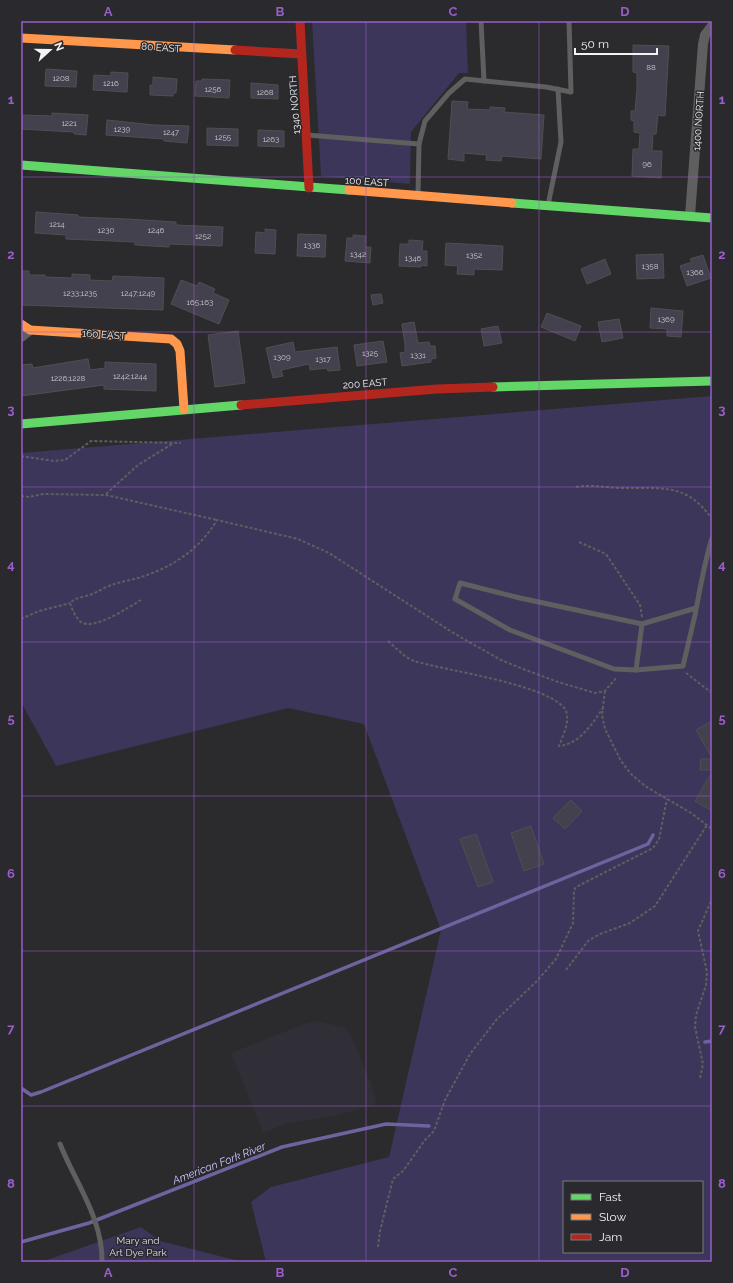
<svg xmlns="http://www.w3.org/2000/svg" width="733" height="1283" font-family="Raleway,sans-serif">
	<rect width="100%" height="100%" fill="#2b2a2c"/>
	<polygon fill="#302f38" points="317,1021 343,1027 351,1035 371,1083 377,1104 334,1116 285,1124 263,1133 231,1053 304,1024"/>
	<g fill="#3b365a" fill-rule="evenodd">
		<polygon points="312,21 466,21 468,73 459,73 411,132 410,184 321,176"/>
		<path d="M712,396V1262H266L251,1202L271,1187L389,1157L441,930L364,724L288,708L56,766L21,702V453ZM564,1182H702V1252H564Z"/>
		<polygon points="141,1227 160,1241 243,1262 41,1262"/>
	</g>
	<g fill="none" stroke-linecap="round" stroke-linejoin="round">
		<g stroke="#6d649f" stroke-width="3.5">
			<polyline points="705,1042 712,1041"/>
			<polyline points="21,1088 31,1095 41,1092 648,844 653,835"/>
			<polyline points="21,1242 89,1223 282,1147 386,1124 429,1126"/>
		</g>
	</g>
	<g fill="#43414d" stroke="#4f4f51">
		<polygon points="633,45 669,46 665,116 658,115 656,134 653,134 652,151 662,151 661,178 632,176 633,149 639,149 640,133 634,132 634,121 631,120 631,111 635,111 637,90 637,73 633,72"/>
		<polygon points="46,69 77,71 76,87 45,86"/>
		<polygon points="111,72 128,73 127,92 93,90 94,75 111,76"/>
		<polygon points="153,77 177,79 176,93 173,93 173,96 150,95 150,85 153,85"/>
		<polygon points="202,79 230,80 229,98 195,96 196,81 202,81"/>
		<polygon points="251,83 278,85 278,99 251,98"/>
		<polygon points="452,101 468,102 467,109 490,110 490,107 505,108 504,112 544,115 541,159 502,156 501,161 486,160 487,155 464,153 464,161 448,159"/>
		<polygon points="52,113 88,115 86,135 74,134 74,132 21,129 21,115 52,116"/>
		<polygon points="107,120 154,125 189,126 187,143 164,141 164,139 106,135"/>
		<polygon points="207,128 238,129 238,146 207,145"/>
		<polygon points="258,130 284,131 284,147 258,146"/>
		<polygon points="36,212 78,215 78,217 127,219 176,222 176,225 223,227 222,246 169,244 169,247 135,245 135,242 66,239 66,235 35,233"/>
		<polygon points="265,229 276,230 275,254 255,253 256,232 265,233"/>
		<polygon points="298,234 326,235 325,257 297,256"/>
		<polygon points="353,235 366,236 365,247 371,247 370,263 345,261 347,238 353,238"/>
		<polygon points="409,240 423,241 422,251 427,251 427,266 421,265 421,267 399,266 400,244 409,244"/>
		<polygon points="446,243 503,246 502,270 474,269 474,275 457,274 458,266 445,265"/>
		<polygon points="663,254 664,278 637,279 636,255"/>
		<polygon points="703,255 711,278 687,286 680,266 692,262 690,259"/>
		<polygon points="605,259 611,274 587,284 581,269"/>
		<polygon points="21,271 29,271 29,275 45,275 45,277 72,278 72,274 90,275 90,280 112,281 113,276 164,278 163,310 21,305"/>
		<polygon points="181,280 197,286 199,282 215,289 213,293 229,300 219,324 171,304"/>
		<polygon points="381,294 383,303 373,305 371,295"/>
		<polygon points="651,308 683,311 681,337 667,336 667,329 650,328"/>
		<polygon points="547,313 581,326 575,341 541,327"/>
		<polygon points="619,319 623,338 602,342 598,322"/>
		<polygon points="414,322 418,343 429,342 430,346 435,346 436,358 431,359 431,362 402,366 400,353 405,352 405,345 402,324"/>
		<polygon points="498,326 502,343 484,346 481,329"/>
		<polygon points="238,331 245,383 215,387 208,335"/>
		<polygon points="383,341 387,362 357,366 354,345"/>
		<polygon points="293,342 295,352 337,347 340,370 328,371 327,368 310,370 309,364 281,370 283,376 273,378 266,348"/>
		<polygon points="88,359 90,370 105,368 105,362 156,364 156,391 104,389 104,385 21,396 21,365 32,364 33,368"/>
		<polygon points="712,721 712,758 696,730"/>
		<polygon points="701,759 712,759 712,770 700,770"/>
		<polygon points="712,772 712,811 695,801"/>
		<polygon points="571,800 582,811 565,829 553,818"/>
		<polygon points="531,826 544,864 524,871 511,833"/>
		<polygon points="476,834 493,882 478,887 460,839"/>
	</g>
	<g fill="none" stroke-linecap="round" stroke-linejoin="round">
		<g stroke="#5f5f5f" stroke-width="2" stroke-dasharray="3 2" stroke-linecap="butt">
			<polyline points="21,456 54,461 65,460 91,441 181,443"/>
			<path d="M576,487C592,484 606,488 622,488C662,489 686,482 712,519"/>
			<polyline points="106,494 138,465 172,444"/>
			<polyline points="21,496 29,497 43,494 106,495 217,520"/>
			<polyline points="579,542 606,554 640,605 642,617"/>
			<path d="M141,600C129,607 94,631 81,622C75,617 72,609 70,603C75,597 86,597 92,594C98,592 103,588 109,586C121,581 134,580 147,575C176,565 201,547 217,520L298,539L329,553L455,634L501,660L523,669L558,682L595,693L605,691L617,677"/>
			<polyline points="21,619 39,611 70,603"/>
			<path d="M388,641L406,657L414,661C442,670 554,685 566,711C570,722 563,735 559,746C580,744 592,724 603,708"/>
			<polyline points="686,673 712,693"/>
			<polyline points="605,691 602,715 605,729 621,761 630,773 645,786 691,813 712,829"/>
			<polyline points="566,970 588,941 600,934 630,923 655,906 707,825"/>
			<polyline points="700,1078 703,1064 695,1027 696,1015 706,985 707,972 698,931 712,899"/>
			<polyline points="378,1247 380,1231 393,1179 403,1171 425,1140 434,1131 445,1100 470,1054 497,1019 536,982 556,959 573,923 574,890 576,887 653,848 659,839 667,799"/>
		</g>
		<g stroke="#5f5f5f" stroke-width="5">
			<polyline points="481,21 484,81"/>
			<polyline points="307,135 419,144 425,121 449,93 465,79 546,87 571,92 569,21"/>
			<polyline points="418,195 419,144"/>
			<polyline points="548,205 561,142 558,89"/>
			<path d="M696,608L642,624L636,670L683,666L695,615C700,589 704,564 712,538"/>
			<polyline points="636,670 614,669 510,630 455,599 460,583 520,598 642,624"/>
			<path d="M60,1144C75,1182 103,1219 102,1262"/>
		</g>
		<g stroke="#5f5f5f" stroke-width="10">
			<polyline points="690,216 703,44 705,35 712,26"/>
			<polyline points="21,337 30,330"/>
		</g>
		<g stroke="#63d668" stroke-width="9">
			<polyline points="21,165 349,190"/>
			<polyline points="512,203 712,218"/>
			<polyline points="493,387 712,381"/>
			<polyline points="21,424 241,405"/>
		</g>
		<g stroke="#ff974d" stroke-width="9">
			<polyline points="21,38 235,50"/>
			<polyline points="349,190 512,203"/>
			<polyline points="21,324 30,330 171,339 177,344 180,351 184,409"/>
		</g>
		<g stroke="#b3261e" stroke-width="9">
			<polyline points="300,21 309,188"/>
			<polyline points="235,50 301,54"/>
			<polyline points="241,405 437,389 493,387"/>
		</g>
	</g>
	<path fill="none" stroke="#995ecc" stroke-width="1" stroke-opacity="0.55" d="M194,21V1262M366,21V1262M539,21V1262M21,177H712M21,332H712M21,487H712M21,642H712M21,796H712M21,951H712M21,1106H712"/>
	<g text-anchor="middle" stroke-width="3" stroke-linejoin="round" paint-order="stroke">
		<g font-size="8" fill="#c7c6cb">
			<text x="651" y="70">88</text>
			<text x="61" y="81">1208</text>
			<text x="111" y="86">1216</text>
			<text x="213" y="92">1256</text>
			<text x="265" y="95">1268</text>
			<text x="69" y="126">1221</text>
			<text x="122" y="132">1239</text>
			<text x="171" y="135">1247</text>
			<text x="223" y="140">1255</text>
			<text x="271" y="142">1263</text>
			<text x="647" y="167">96</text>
			<text x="57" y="227">1214</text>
			<text x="106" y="233">1230</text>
			<text x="156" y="233">1246</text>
			<text x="203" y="239">1252</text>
			<text x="312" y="248">1336</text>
			<text x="358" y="257">1342</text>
			<text x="474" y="258">1352</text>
			<text x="413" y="261">1346</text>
			<text x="650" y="269">1358</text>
			<text x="695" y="275">1366</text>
			<text x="80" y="296">1233;1235</text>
			<text x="138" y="296">1247;1249</text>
			<text x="200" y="305">165;163</text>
			<text x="666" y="322">1369</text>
			<text x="370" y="356">1325</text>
			<text x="418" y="358">1331</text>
			<text x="282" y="360">1309</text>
			<text x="323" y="362">1317</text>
			<text x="130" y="379">1242;1244</text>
			<text x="68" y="381">1226;1228</text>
		</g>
		<g font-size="10" fill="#f3f3f5" stroke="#2a292d">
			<text transform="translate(161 47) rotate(4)" y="4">80 EAST</text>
			<text transform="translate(294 105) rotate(-94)" y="4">1340 NORTH</text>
			<text transform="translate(698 121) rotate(-86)" y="4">1400 NORTH</text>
			<text transform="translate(367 181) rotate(4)" y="4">100 EAST</text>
			<text transform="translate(104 334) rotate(4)" y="4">160 EAST</text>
			<text transform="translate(365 383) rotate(-4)" y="4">200 EAST</text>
		</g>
		<g font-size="10" fill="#dfdef1" stroke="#2a292d">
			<text x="138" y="1244">Mary and<tspan x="138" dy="12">Art Dye Park</tspan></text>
		</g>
		<g font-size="11" font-style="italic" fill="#cdc8ff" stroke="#2a292d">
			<text transform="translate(219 1163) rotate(-21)" y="4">American Fork River</text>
		</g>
	</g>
	<rect width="733" height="1283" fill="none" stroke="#2a292d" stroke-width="44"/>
	<rect x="563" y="1181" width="140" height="72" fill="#2a292d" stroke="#7a7a7d"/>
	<rect x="571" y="1194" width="20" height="6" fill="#63d668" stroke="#7a7a7d"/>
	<text x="599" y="1201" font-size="12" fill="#f3f3f5">Fast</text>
	<rect x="571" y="1214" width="20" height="6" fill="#ff974d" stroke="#7a7a7d"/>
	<text x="599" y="1221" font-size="12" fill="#f3f3f5">Slow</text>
	<rect x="571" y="1234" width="20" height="6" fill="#b3261e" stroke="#7a7a7d"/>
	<text x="599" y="1241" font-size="12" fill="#f3f3f5">Jam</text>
	<g transform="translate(50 50) rotate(69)" stroke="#2a292d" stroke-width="3" paint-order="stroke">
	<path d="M0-3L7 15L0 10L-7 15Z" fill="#f3f3f5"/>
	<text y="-6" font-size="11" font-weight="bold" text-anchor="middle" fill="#f3f3f5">N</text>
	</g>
	<path d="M575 48v6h82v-6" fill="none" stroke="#f3f3f5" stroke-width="2"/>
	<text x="581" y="48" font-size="12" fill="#f3f3f5" stroke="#2a292d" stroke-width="3" paint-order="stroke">50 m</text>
	<rect x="22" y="22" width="689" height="1239" fill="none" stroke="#995ecc" stroke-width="1.5"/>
	<g font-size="13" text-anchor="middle" font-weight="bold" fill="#995ecc">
		<text x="108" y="16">A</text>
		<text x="280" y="16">B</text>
		<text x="453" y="16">C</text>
		<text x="625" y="16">D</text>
		<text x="11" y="104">1</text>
		<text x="722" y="104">1</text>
		<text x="11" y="259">2</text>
		<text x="722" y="259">2</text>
		<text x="11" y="414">3</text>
		<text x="722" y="414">3</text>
		<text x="11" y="569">4</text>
		<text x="722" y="569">4</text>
		<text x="11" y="723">5</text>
		<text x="722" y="723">5</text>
		<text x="11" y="878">6</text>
		<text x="722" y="878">6</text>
		<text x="11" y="1033">7</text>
		<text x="722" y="1033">7</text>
		<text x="11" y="1188">8</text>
		<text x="722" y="1188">8</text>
		<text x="108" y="1277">A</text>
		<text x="280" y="1277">B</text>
		<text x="453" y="1277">C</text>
		<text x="625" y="1277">D</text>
	</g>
</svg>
